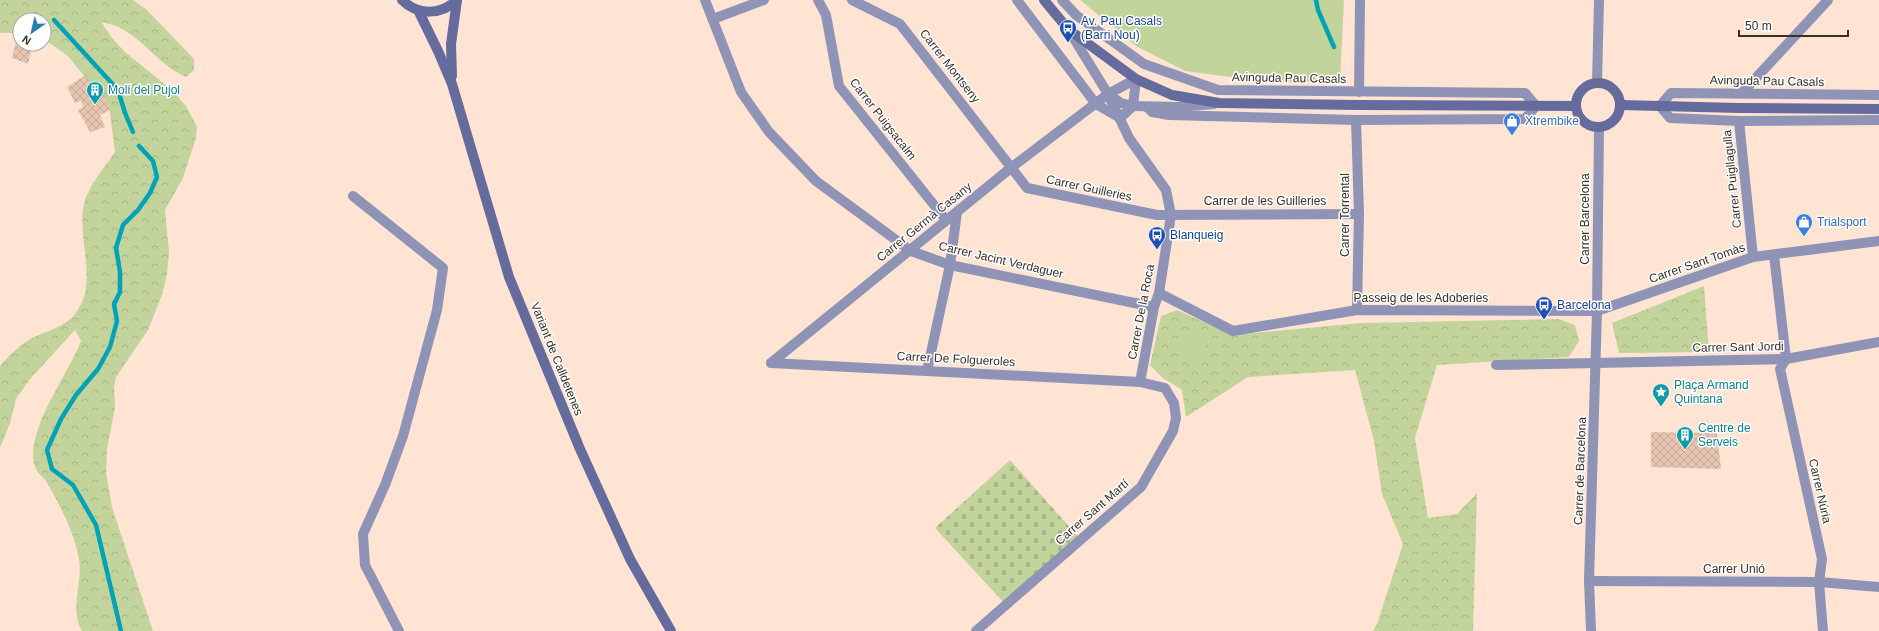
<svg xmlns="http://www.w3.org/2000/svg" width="1879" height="631" font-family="Arial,sans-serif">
	<defs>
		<pattern id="forest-crowns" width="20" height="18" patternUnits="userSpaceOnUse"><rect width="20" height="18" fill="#c2d49b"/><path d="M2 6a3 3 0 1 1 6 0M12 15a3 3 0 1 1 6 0" fill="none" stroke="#a8b685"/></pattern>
		<pattern id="cemetery-stones" width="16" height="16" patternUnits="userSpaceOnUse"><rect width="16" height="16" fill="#c2d49b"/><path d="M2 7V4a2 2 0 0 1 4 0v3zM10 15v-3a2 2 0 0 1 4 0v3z" fill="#a8b685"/></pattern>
		<pattern id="building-cross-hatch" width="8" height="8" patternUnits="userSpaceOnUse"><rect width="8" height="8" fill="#e6c5b0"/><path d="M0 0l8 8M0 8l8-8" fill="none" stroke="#c6aa97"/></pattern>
	</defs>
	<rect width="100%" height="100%" fill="#ffe4d3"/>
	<g fill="url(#forest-crowns)">
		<path d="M0,0H133L147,10L194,59V70L186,77C155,64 136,26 101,22L112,38L125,52L173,91L186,106L197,127L196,138L183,178L165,210L169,253L167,274L162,295L148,330L116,377L114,387L115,408L107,449L106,473L112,507L153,631H82C69,609 83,583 79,559C74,532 60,505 46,481C43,477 38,474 36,469C21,436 69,373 81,341L75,330L30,379L16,399L10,423L0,448V366C8,357 17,347 27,341C43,331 63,329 75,314C100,282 76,240 84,204C88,186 105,167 115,152L109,106L68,56L44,39V20H20V33H0Z"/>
		<polygon points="1704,286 1709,352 1619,353 1612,323"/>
		<polygon points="1177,310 1233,335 1361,323 1559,319 1575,325 1579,341 1569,357 1437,365 1415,438 1428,518 1457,514 1477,493 1473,631 1373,631 1377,624 1403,544 1382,494 1374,441 1355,370 1248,377 1186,417 1182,390 1163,378 1150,365 1161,316"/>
	</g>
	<polygon fill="url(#cemetery-stones)" points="1010,460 1080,539 1006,605 935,528"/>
	<g fill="#c2d49b">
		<polygon points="1080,0 1344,0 1340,81 1268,82 1185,71 1136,46"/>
		<circle cx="1191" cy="347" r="15"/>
	</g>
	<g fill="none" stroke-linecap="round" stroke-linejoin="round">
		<g stroke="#02a3b6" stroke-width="4.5">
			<polyline points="1316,0 1318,10 1334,47"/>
			<polyline points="54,20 118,90 125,113 133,132"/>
			<polyline points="121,631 96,525 73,485 52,469 47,450 61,419 76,395 98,369 110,347 117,321 114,304 120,292 120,272 116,248 123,225 138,210 150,193 157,177 153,161 139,146"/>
		</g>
	</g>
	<g fill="url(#building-cross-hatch)">
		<polygon points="16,42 32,48 28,64 12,58"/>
		<polygon points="86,75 98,98 104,95 110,110 100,115 105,127 90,132 78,110 83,107 81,101 75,103 67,87"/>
		<polygon points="1651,432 1717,433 1721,469 1651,467"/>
	</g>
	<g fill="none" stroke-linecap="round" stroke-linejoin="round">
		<g stroke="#8f94b6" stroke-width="10">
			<polyline points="705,0 741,92 769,132 816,181 911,251 950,265 1154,307"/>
			<polyline points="818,0 826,15 839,86 946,220"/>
			<polyline points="852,0 900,24 1027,188 1157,215 1359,214"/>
			<polyline points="1017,0 1096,104 1120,118"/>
			<polyline points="1062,0 1076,15 1144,64 1218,90 1525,93 1536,106 1525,119 1356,120 1169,115 1152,112 1147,107"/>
			<polyline points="713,19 764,0"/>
			<polyline points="1068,29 1108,94 1121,103 1133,106 1176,107 1214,104"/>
			<polyline points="1597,83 1599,0"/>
			<polyline points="1359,92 1360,0"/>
			<polyline points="1742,93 1828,0"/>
			<polyline points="1108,94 1129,138 1166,190 1171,215 1159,293 1154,307 1140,382"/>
			<polyline points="1879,95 1671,93 1660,106 1670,118 1739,121 1879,120"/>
			<polyline points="1120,118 1133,106 1136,79"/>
			<polyline points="1356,120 1359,214 1357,310"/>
			<polyline points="1739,121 1753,257"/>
			<polyline points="353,196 443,268 437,310 403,436 385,485 363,534 365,565 399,631"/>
			<polyline points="1774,255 1786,359 1780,369 1822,559 1819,582 1823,631"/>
			<polyline points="1159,293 1233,331 1357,310 1597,311 1753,257 1879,241"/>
			<polyline points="771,363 1140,382 1165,388 1174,403 1176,418 1173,431 1141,487 976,631"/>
			<polyline points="771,363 1012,167 1108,94 1136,79"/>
			<polyline points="1496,365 1786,359 1879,342"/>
			<polyline points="927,371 950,265 957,212"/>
			<polyline points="1589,581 1819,582 1879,587"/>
			<polyline points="1591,631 1589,581 1597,311 1599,127"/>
		</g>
		<g stroke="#656b9c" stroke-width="10">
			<path d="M402,0C418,16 441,15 457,0"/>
			<polyline points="1044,0 1068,29 1136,79 1172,95 1219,103 1358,105 1576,106"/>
			<polyline points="418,10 438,51 452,84 509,277 580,449 630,559 671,631"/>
			<polyline points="452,76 451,44 457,0"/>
			<circle cx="1598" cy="105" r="22"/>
			<polyline points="1620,105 1739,108 1879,109"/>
		</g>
	</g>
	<defs>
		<g id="bus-pin" transform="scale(0.9)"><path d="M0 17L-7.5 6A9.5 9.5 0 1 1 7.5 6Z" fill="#1a4fb4" stroke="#fff"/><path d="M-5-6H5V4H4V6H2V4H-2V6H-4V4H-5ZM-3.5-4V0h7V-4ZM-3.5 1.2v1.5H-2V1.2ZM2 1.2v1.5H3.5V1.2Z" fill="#fff"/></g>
		<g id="building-pin" transform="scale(0.9)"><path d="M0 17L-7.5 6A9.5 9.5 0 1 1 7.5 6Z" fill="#0f9aa8" stroke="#fff"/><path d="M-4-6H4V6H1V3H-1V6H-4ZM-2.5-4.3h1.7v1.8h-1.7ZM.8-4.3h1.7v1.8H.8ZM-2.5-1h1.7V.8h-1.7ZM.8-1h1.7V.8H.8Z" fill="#fff"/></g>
		<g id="shop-pin" transform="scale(0.9)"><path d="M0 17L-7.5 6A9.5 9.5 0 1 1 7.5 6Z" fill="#3f7fe0" stroke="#fff"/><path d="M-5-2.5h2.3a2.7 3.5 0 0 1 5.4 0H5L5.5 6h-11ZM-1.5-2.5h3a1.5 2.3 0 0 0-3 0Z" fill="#fff"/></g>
		<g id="sight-pin" transform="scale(0.9)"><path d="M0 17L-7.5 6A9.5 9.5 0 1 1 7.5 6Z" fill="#0f9aa8" stroke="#fff"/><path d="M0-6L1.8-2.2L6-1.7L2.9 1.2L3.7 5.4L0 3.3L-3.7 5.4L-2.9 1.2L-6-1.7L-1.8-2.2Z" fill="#fff"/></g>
	</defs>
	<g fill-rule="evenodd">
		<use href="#bus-pin" x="1068" y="28"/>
		<use href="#building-pin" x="95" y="90"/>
		<use href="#shop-pin" x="1512" y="121"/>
		<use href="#shop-pin" x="1804" y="222"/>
		<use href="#bus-pin" x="1157" y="235"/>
		<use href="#bus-pin" x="1544" y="305"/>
		<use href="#sight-pin" x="1661" y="392"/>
		<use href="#building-pin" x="1685" y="435"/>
	</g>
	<g text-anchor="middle" stroke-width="3" stroke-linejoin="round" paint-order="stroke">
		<g font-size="12" fill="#164399" stroke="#fff" text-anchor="start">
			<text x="1081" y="25">Av. Pau Casals<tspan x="1081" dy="14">(Barri Nou)</tspan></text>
			<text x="1170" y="239">Blanqueig</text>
			<text x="1557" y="309">Barcelona</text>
		</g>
		<g font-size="12" fill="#3b2e26" stroke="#fff">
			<text transform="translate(950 66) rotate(52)" y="4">Carrer Montseny</text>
			<text transform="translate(1289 78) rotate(1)" y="4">Avinguda Pau Casals</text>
			<text transform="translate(1767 81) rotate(1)" y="4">Avinguda Pau Casals</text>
			<text transform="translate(883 119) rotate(52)" y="4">Carrer Puigsacalm</text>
			<text transform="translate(1732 179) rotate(-96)" y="4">Carrer Puigllagulla</text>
			<text transform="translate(1089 188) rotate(12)" y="4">Carrer Guilleries</text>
			<text x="1265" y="205">Carrer de les Guilleries</text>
			<text transform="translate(1345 215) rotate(-90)" y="4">Carrer Torrental</text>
			<text transform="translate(1585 219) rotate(-90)" y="4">Carrer Barcelona</text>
			<text transform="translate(924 222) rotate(-39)" y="4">Carrer Germà Casany</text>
			<text transform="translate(1001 260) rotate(13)" y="4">Carrer Jacint Verdaguer</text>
			<text transform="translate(1697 263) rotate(-19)" y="4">Carrer Sant Tomàs</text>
			<text x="1421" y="302">Passeig de les Adoberies</text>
			<text transform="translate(1141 312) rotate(-79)" y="4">Carrer De la Roca</text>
			<text transform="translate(1738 347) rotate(-1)" y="4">Carrer Sant Jordi</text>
			<text transform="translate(557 359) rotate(68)" y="4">Variant de Calldetenes</text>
			<text transform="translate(956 359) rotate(3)" y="4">Carrer De Folgueroles</text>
			<text transform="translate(1580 471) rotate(-88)" y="4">Carrer de Barcelona</text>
			<text transform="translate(1820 491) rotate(77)" y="4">Carrer Núria</text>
			<text transform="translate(1092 512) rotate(-41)" y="4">Carrer Sant Martí</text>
			<text x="1734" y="573">Carrer Unió</text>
		</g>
		<g font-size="12" fill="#0d838f" stroke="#fff" text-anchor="start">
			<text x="108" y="94">Molí del Pujol</text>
			<text x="1674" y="389">Plaça Armand<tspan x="1674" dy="14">Quintana</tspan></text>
			<text x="1698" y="432">Centre de<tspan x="1698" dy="14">Serveis</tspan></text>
		</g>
		<g font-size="12" fill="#366cbe" stroke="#fff" text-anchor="start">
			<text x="1525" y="125">Xtrembike</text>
			<text x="1817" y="226">Trialsport</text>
		</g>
	</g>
	<g transform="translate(32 32) rotate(214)"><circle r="19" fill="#ffffff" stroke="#b1aba8"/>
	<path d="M0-3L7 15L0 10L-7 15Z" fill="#2781af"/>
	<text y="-6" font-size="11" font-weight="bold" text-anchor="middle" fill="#3b2e26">N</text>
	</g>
	<path d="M1739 30v6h109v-6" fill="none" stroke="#3b2e26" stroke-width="2"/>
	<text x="1745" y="30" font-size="12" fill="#3b2e26" stroke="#ffffff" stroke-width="3" paint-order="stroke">50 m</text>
</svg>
